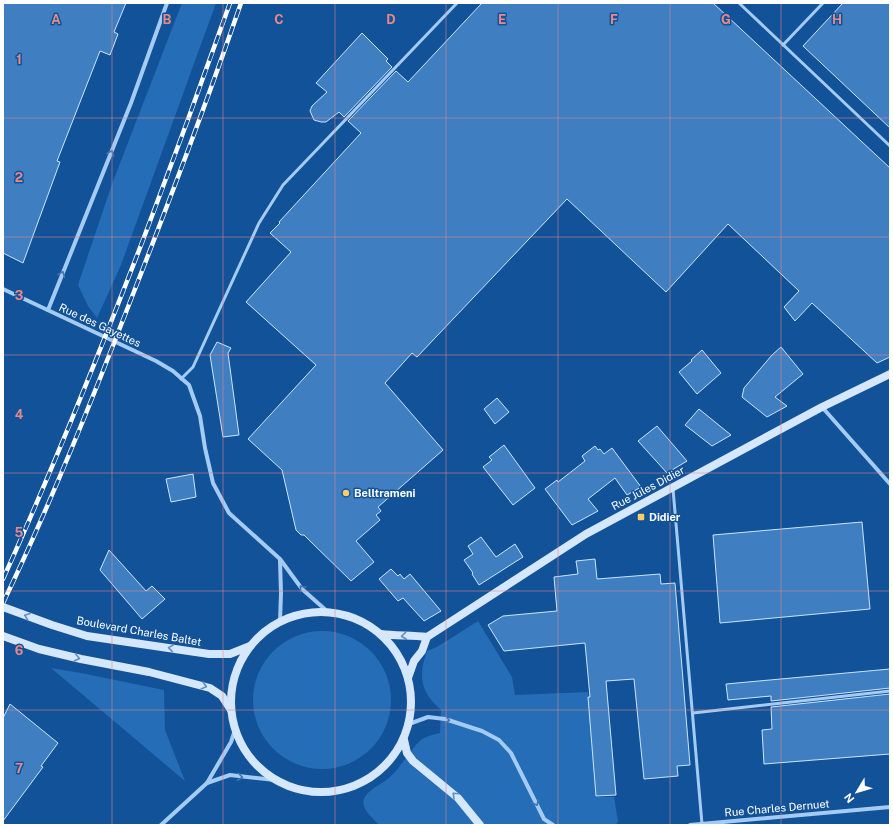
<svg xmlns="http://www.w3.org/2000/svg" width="893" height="828" font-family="'Public Sans',sans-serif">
	<rect width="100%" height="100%" fill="#125298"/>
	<g fill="#256db6">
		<polygon points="182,3 216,3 121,265 97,318 88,306 78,285 112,184"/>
		<path d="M478,621L512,677L515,695L588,692L596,797H614L618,821L616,825H379C374,819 360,808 364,799C367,790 382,784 390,777C401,767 412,747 422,739C428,736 434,734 440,733L441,710C420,691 418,677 427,651L437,647Z"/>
		<circle cx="322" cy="700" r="69"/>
		<polygon points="51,668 81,673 164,690 165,730 185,781"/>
	</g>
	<g fill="#3f7fc1" stroke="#cce4fd">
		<polygon points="3,3 126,3 114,32 118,34 110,55 100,51 57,161 60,162 23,263 3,253"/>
		<polygon points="482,3 713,3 890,168 890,357 877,363 812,303 795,321 784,307 799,291 728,224 666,292 567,199 417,357 412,353 385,383 443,450 378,507 381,511 376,515 380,520 356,541 374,562 351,581 309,540 304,535 301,535 296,530 282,470 248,439 316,365 246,302 291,252 270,233 280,223 279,222 361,133 348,121 396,71 408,82"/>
		<polygon points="843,3 890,3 890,128 803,46"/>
		<polygon points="362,33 388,59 386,61 392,67 344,117 339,112 326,122 321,122 314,120 310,111 312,106 327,92 316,83"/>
		<polygon points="217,342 231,348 228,353 239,435 223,437 210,355"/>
		<polygon points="781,347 803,374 775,397 787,406 767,417 742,397 744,388 772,355"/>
		<polygon points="702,350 721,373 697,394 679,372 692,361 691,360"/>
		<polygon points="497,398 509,412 495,424 484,409"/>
		<polygon points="699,409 731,435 712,446 685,425"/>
		<polygon points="657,426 687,461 667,473 638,441"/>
		<polygon points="504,445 535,488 513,505 483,467 492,460 489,457"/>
		<polygon points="595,446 598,450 600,449 604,454 612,448 641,487 627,495 615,478 588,499 598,511 572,525 545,489 557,480 558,482 585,461 582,456"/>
		<polygon points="193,474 196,497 171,502 166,479"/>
		<polygon points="862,522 870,609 720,623 713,535"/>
		<polygon points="481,537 496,557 515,544 523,557 479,585 472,574 473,573 464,560 473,554 468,546"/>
		<polygon points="109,550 146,591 152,586 165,599 142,619 100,570"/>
		<polygon points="595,559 597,579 660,574 661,584 675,583 690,765 677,766 678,776 644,779 634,679 606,681 616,795 596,796 588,697 590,697 585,643 504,651 488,625 503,616 557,611 554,577 578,574 576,561"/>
		<polygon points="391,569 398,576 400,574 404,579 410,574 441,611 424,621 403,598 398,601 379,579"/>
		<polygon points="890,669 890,688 771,701 771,696 728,700 726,684"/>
		<polygon points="890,694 890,754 764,764 762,730 772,729 771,707"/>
		<polygon points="10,704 58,743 41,766 43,767 3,821 3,718"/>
	</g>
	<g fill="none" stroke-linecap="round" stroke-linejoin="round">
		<g stroke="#a4cbf3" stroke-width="3">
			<polyline points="739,3 890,146"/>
			<polyline points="783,45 823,3"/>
			<polyline points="181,379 193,367 259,223 283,185 457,3"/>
			<polyline points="673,489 702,824"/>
			<polyline points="693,713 890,691"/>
		</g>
		<g stroke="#a4cbf3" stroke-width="4">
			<polyline points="3,289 156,361 173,371 189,385 200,416 205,448 213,483 229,513 280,559 302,589 328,612"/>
			<polyline points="48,310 131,103 167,3"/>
			<polyline points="822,407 890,484"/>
			<polyline points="280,621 281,593 280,560"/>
			<polyline points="409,724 428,717 445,719 482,731 499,740 511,753 544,819 553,825"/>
			<polyline points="207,783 230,775 275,780"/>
			<polyline points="161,825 207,783 231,742 235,730"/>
			<polyline points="690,825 890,807"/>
		</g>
		<g stroke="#d4e7fd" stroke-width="8">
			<polyline points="3,607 52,625 87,636 209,654 230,654 250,646"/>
			<circle cx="321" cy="702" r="90"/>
			<path d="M381,634C396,636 411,635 427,637"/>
			<polyline points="3,636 39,649 81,659 149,672 210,688 222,696 231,710"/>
			<polyline points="408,678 414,661 422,651 427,637 586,534 822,407 890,374"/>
			<polyline points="404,740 407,753 413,761 458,798 480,825"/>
		</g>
		<g stroke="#fff" stroke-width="4.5">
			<g id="rail">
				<path d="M3,579C54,467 99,354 143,240C173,161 202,82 230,3"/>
				<path d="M3,603C52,501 94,395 135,289C172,194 208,99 241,3"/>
			</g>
		</g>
		<use href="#rail" stroke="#125298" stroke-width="3" stroke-dasharray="9" stroke-linecap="butt"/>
	</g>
	<defs><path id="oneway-chevron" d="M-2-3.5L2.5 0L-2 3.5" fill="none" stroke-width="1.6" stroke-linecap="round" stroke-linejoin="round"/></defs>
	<g stroke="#3e76b3">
		<use href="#oneway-chevron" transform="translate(111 153) rotate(-68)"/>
		<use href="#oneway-chevron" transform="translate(62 274) rotate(-68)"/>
		<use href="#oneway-chevron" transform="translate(302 588) rotate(-131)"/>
		<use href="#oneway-chevron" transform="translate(447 720) rotate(14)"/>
		<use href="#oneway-chevron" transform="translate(240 777) rotate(7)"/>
		<use href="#oneway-chevron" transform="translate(536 803) rotate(62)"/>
	</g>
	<g stroke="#608ec0">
		<use href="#oneway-chevron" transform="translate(27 616) rotate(-160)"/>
		<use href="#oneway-chevron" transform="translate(404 636) rotate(174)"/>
		<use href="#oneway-chevron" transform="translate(171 648) rotate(-171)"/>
		<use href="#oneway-chevron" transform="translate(77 658) rotate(13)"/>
		<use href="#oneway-chevron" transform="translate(204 686) rotate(15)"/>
		<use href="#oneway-chevron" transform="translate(455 795) rotate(-137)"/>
	</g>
	<path fill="none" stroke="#e88989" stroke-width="1" stroke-opacity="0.55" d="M112,3V825M223,3V825M335,3V825M446,3V825M558,3V825M670,3V825M781,3V825M3,118H890M3,237H890M3,355H890M3,473H890M3,591H890M3,710H890"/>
	<g fill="#ffcd66" stroke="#125298" stroke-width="1.5">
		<circle cx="346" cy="493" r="4"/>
		<rect x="637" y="513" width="8" height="8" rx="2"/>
	</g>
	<g text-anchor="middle" stroke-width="3" stroke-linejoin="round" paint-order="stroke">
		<g font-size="11" fill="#fff" stroke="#125298">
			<text transform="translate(100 325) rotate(25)" y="4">Rue des Gayettes</text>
			<text transform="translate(648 488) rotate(-28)" y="4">Rue Jules Didier</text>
			<text transform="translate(139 631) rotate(10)" y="4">Boulevard Charles Baltet</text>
			<text transform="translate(777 808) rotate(-5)" y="4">Rue Charles Dernuet</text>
		</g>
		<g font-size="11" font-weight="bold" fill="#fff" stroke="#125298" text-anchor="start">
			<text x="354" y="497">Belltrameni</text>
			<text x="649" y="521">Didier</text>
		</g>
	</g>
	<g font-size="13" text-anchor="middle" font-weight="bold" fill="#e88989" stroke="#125298" stroke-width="3" stroke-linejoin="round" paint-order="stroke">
		<text x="56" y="24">A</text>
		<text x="167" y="24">B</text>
		<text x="279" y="24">C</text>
		<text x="391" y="24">D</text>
		<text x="502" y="24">E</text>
		<text x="614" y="24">F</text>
		<text x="726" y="24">G</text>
		<text x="837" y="24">H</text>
		<text x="19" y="64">1</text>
		<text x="19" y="182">2</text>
		<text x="19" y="300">3</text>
		<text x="19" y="419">4</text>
		<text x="19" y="537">5</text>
		<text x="19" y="655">6</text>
		<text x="19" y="773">7</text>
	</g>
	<rect width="893" height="828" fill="none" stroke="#ffffff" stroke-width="8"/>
	<g transform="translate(857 792) rotate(232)" stroke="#125298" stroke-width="3" paint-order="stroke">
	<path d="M0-3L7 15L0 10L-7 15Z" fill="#ffffff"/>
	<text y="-6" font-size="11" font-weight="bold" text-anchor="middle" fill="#ffffff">N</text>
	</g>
</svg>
